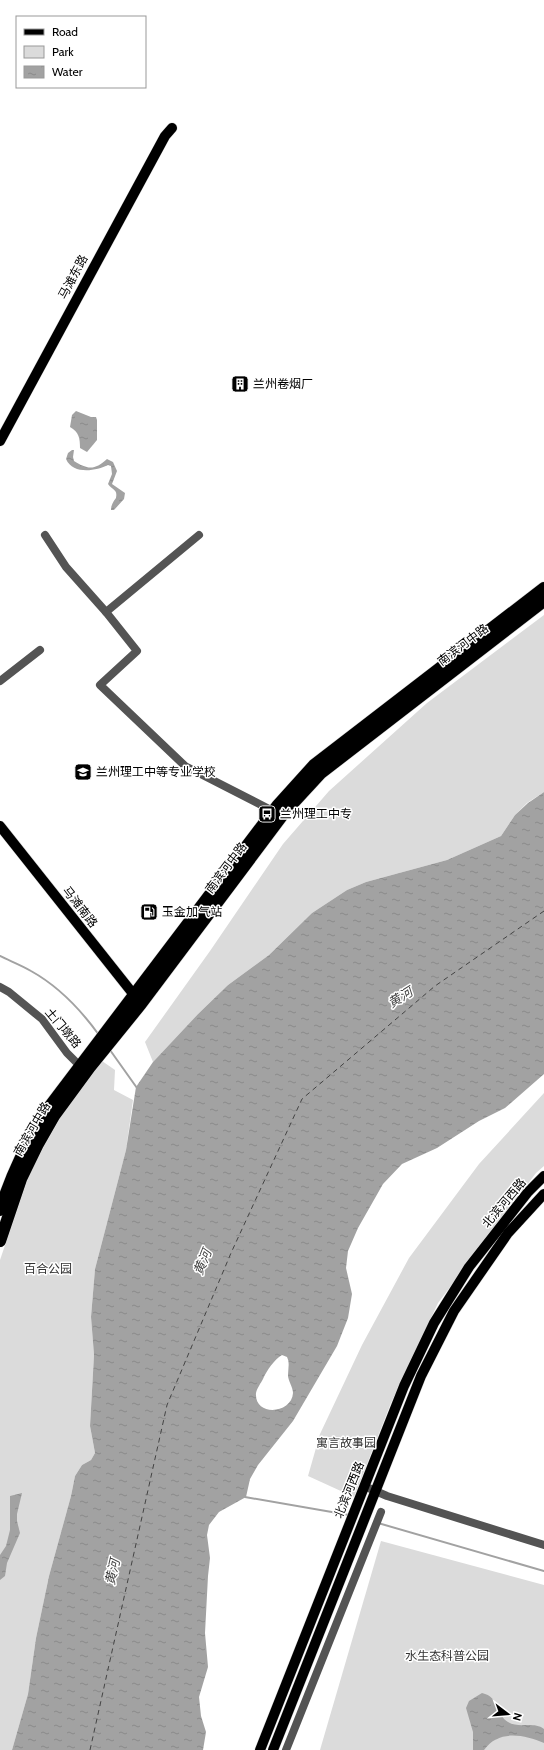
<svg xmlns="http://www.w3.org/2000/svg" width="544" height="1750" font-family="Cabin,'Noto Sans SC',sans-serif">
	<defs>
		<pattern id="water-ripples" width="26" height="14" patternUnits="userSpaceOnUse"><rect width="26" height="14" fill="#a2a2a2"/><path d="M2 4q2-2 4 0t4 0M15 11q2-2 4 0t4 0" fill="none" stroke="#8a8a8a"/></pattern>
	</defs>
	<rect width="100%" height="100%" fill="#fff"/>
	<g fill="#dbdbdb">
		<polygon points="544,615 544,792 527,803 515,815 501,836 447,860 366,882 347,890 312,913 269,955 228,985 198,1014 153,1062 145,1042 210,951 283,844 329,791 427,703"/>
		<polygon points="102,1061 115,1070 114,1090 133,1100 126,1150 95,1269 91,1317 94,1355 90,1426 95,1453 91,1460 82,1465 75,1476 71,1496 49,1576 36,1638 28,1694 12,1750 0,1750 0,1260 31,1169 63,1113"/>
		<polygon points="544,1093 544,1166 536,1173 438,1303 391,1403 354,1497 308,1476 320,1434 362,1345 409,1258 479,1164"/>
		<polygon points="381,1541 544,1585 544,1750 320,1750"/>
	</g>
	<g fill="url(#water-ripples)" fill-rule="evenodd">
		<path d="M76,411L91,417H96L97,420V440L87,452L80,448C80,438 79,432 70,427L72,415Z"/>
		<path d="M72,450H74L73,457L74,461C88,470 95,470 107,459L113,462L117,471L112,484L125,493L124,499L114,510H111C111,505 113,502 116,498C118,489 112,490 108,484L112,474L111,466L108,465C96,471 73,475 66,459L68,453Z"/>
		<path d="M544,792V1074L505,1108L479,1121L437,1148L402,1164L383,1184L358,1228L348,1251L346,1268L352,1294L348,1318L337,1346L293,1421L258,1465L250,1479L246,1497L219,1512L209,1525L207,1535L210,1558L208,1576L205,1633L208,1667L199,1697L201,1716L206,1732L203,1750H12L28,1694L36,1638L49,1576L71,1496L75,1476L82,1465L91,1460L95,1453L90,1426L94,1355L91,1317L95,1269L126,1150L136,1087L153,1062L198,1014L228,985L269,955L312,913L347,890L366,882L447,860L501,836L515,815L528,803ZM282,1355L287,1357C290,1363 288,1369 288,1375C288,1381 293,1387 293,1393C292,1414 254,1417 256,1393C257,1388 261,1383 263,1379C267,1370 274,1360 282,1355Z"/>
		<polygon points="22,1493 17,1514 17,1521 20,1533 7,1563 5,1576 0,1580 0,1555 6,1546 10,1530 10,1496"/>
		<path d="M482,1693C500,1697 496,1715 508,1722C519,1729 533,1721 544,1729V1743C524,1735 499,1729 484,1750H473V1732L466,1708L469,1701Z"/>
	</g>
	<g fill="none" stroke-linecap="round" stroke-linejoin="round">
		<g stroke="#a2a2a2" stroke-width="2">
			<path d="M0,956C10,961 21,965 31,971C58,986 81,1010 99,1035"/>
			<polyline points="110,1050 137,1088"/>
			<polyline points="245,1497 349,1515"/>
			<polyline points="378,1523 544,1571"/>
		</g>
		<polyline stroke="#434343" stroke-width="1" stroke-dasharray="5 4" stroke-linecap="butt" points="90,1750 167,1405 231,1253 302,1099 435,986 544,911"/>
		<g stroke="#dbdbdb" stroke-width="11">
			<g id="major">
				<polyline points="0,441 165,136 172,128"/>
				<polyline points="0,826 138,1000"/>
				<polyline points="260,1750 404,1386 434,1323 469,1267 528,1192 544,1176"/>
				<polyline points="273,1750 421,1376 454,1311 508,1233 544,1194"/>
			</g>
		</g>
		<g stroke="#dbdbdb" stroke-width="13">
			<g id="highway">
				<path d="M0,1210C12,1173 26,1145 46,1111L277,806L314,765L544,588"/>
				<polyline points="0,1241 21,1179 38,1144 54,1116 90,1067 141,1004 285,812 321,773 544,601"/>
			</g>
		</g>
		<g stroke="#545454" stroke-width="8">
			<polyline points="45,535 66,567 106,612 199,535"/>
			<polyline points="106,612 137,651 100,685 185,766 273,811"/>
			<polyline points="0,681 40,650"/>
			<polyline points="0,987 9,992 42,1019 67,1053 83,1069"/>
			<polyline points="364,1486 387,1496 544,1545"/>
			<polyline points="286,1750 381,1512"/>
		</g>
		<use href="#major" stroke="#000" stroke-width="10"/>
		<use href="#highway" stroke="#000" stroke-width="12"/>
	</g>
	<defs>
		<g id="building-square" transform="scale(0.9)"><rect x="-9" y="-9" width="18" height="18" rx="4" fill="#000" stroke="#fff"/><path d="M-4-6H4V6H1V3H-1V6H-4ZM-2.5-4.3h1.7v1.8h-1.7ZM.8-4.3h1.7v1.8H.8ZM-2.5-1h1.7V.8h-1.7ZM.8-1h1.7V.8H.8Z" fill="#fff"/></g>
		<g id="university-square" transform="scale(0.9)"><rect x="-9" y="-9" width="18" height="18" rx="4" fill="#000" stroke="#fff"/><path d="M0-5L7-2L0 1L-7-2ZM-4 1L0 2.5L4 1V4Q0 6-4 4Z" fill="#fff"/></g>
		<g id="bus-square" transform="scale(0.9)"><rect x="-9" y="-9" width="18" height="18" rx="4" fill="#000" stroke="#fff"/><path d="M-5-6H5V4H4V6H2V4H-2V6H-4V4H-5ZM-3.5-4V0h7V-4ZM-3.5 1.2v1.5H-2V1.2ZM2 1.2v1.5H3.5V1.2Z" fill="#fff"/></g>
		<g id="fuel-square" transform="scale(0.9)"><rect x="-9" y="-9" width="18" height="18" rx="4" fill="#000" stroke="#fff"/><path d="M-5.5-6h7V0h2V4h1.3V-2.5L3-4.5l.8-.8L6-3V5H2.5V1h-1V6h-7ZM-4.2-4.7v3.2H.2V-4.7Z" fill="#fff"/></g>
	</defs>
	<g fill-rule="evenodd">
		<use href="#building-square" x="240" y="384"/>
		<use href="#university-square" x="83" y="772"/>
		<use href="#bus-square" x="267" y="814"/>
		<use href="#fuel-square" x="149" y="912"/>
	</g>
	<g text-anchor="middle" stroke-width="3" stroke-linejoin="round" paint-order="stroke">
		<g font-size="12" fill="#000" stroke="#fff">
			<text transform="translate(73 277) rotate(-62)" y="4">马滩东路</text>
			<text transform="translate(463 645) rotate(-37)" y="4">南滨河中路</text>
			<text transform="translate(226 868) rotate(-53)" y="4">南滨河中路</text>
			<text transform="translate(80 907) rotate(52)" y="4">马滩南路</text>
			<text transform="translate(63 1028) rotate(50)" y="4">土门墩路</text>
			<text transform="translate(32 1129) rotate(-60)" y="4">南滨河中路</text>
			<text transform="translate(504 1203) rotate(-50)" y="4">北滨河西路</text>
			<text transform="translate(349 1490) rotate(-68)" y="4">北滨河西路</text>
		</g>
		<g font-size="12" fill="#000" stroke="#fff" text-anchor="start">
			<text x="253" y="388">兰州卷烟厂</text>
			<text x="96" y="776">兰州理工中等专业学校</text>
			<text x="280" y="818">兰州理工中专</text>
			<text x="162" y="916">玉金加气站</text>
		</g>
		<g font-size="12" fill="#323232" stroke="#fff">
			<text x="48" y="1273">百合公园</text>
			<text x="346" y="1447">寓言故事园</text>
			<text x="447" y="1660">水生态科普公园</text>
		</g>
		<g font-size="13" font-style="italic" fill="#434343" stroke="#fff">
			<text transform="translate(400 997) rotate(-32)" y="5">黄河</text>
			<text transform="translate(202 1262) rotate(-68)" y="5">黄河</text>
			<text transform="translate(112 1572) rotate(-77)" y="5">黄河</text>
		</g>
	</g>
	<rect x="16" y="16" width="130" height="72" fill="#ffffff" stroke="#999999"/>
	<rect x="24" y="29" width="20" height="6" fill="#000000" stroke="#999999"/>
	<text x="52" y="36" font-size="12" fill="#000000">Road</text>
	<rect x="24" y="46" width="20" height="12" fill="#dbdbdb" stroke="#999999"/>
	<text x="52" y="56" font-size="12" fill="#000000">Park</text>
	<rect x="24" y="66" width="20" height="12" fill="url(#water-ripples)" stroke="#999999"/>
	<text x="52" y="76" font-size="12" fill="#000000">Water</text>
	<g transform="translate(508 1714) rotate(106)" stroke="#ffffff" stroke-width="3" paint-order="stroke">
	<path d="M0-3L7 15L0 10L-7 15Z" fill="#000000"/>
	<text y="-6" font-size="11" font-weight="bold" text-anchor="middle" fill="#000000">N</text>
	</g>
</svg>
